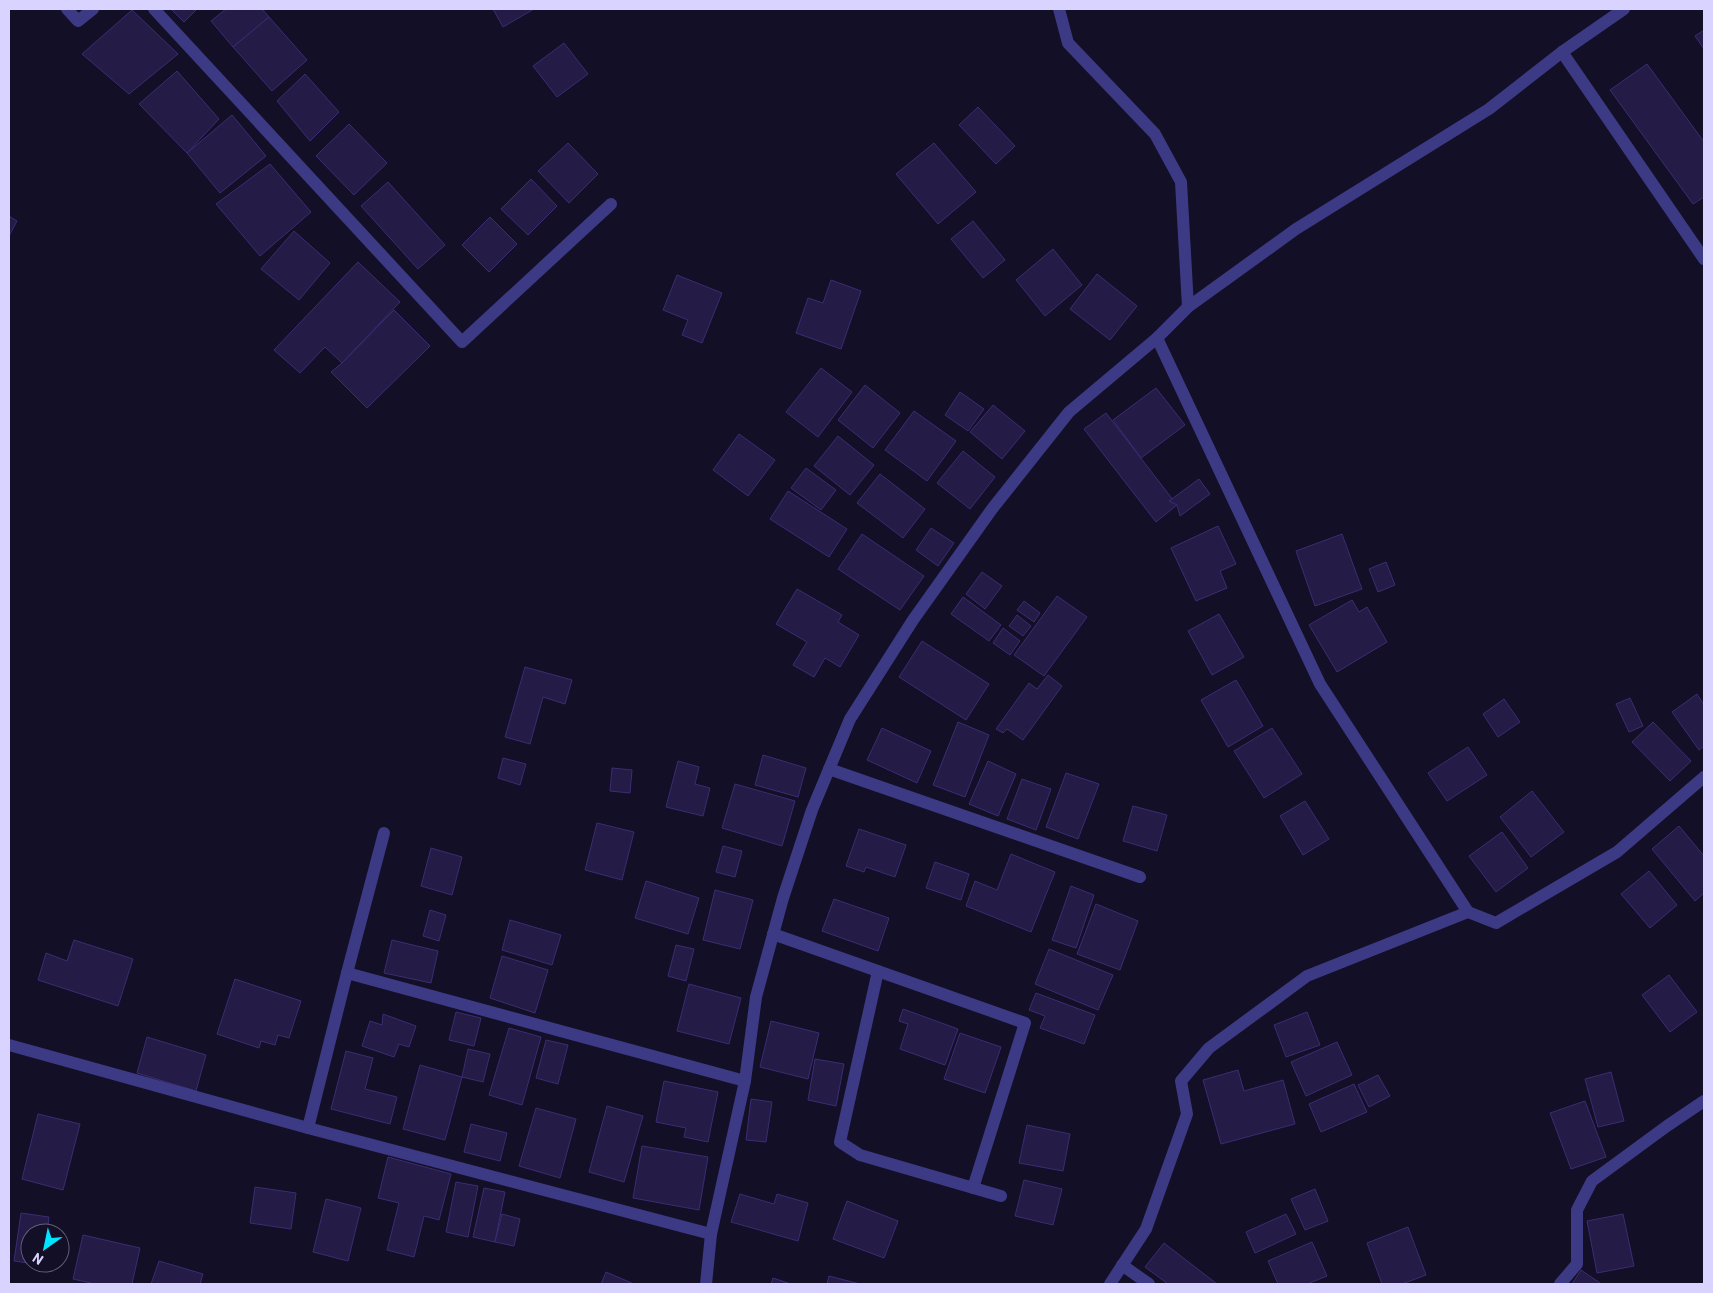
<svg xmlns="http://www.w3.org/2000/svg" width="1713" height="1293" font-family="Barlow,sans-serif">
	<rect width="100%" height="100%" fill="#130f26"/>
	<g fill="#241b47" stroke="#3b2d73">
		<polygon points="171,9 197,9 184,22"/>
		<polygon points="226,9 262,9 269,17 233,47 211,21"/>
		<polygon points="493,9 534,9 503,27"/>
		<polygon points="132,10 178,54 129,94 82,54"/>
		<polygon points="269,17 307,60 272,91 233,47"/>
		<polygon points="1704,30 1704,49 1695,36"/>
		<polygon points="564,43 588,74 557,97 533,66"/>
		<polygon points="1647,64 1704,142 1704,197 1693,204 1610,90"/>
		<polygon points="177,71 219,119 187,153 139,104"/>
		<polygon points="305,74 339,112 310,141 277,101"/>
		<polygon points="978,107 1015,146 996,164 959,125"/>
		<polygon points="232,115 266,156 220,193 187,153"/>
		<polygon points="349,124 387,163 354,195 316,156"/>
		<polygon points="568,143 598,174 569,203 538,171"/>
		<polygon points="934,143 976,192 938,224 896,174"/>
		<polygon points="270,164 311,212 260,256 216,204"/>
		<polygon points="531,179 557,206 528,235 501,209"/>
		<polygon points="388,182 445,245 418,269 361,206"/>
		<polygon points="9,216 17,221 9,236"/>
		<polygon points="490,217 517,244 489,272 462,245"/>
		<polygon points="973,221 1005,260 983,278 951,239"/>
		<polygon points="294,231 330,263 299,300 261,269"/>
		<polygon points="1053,249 1082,285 1045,316 1016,280"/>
		<polygon points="358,262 400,302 342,363 325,347 300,373 274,350"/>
		<polygon points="1097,274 1137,306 1110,340 1070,309"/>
		<polygon points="677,275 722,293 702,343 682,335 688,320 663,310"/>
		<polygon points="831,280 861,291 841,349 796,333 808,298 823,303"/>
		<polygon points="394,310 430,346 367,408 331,372 342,363"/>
		<polygon points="821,368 852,392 818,437 786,412"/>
		<polygon points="865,385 900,413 873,448 838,420"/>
		<polygon points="1156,388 1185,425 1141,458 1113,420"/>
		<polygon points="960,392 984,409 968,431 945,415"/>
		<polygon points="993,405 1025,431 1002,459 970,432"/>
		<polygon points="914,411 956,441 927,481 885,450"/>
		<polygon points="1106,413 1177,505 1156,522 1084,429"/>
		<polygon points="739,434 775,460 748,496 713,470"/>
		<polygon points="838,436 874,465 850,495 814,466"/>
		<polygon points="963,451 995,477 970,509 937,483"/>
		<polygon points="806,468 836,490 821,510 791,488"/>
		<polygon points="880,474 925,509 903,538 857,503"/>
		<polygon points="1199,479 1210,494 1180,516 1177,505 1169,501"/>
		<polygon points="788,491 847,529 829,557 770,519"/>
		<polygon points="1218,526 1236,564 1220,571 1227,588 1196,601 1171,548"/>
		<polygon points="931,528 954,543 938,566 916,550"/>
		<polygon points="862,534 924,576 900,610 838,569"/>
		<polygon points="1342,534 1362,589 1315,606 1296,551"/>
		<polygon points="1386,562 1395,585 1378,592 1369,569"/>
		<polygon points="982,572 1002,586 985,609 966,594"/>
		<polygon points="797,589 842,615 838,622 859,635 840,667 825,658 814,677 793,665 807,642 776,624"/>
		<polygon points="1057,596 1087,617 1044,676 1014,655"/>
		<polygon points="963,597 1001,625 989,641 951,614"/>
		<polygon points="1352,600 1359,612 1367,607 1387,642 1337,672 1309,625"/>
		<polygon points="1024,601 1040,613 1034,622 1017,610"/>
		<polygon points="1219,614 1244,657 1212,675 1188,631"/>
		<polygon points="1017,615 1031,626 1023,636 1009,626"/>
		<polygon points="1003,628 1020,641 1010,655 993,643"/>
		<polygon points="922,641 989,684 966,720 899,677"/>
		<polygon points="525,667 572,680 565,704 543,697 530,744 505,737"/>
		<polygon points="1048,675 1062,686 1023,740 1007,729 1003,733 996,729 1029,683 1037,689"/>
		<polygon points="1236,680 1263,726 1228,747 1201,700"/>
		<polygon points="1697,694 1704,705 1704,746 1699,750 1672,712"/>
		<polygon points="1630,698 1643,726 1629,732 1616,704"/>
		<polygon points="1504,699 1520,722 1498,737 1483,714"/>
		<polygon points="958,722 989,735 965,797 933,785"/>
		<polygon points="1653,722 1691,761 1670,781 1632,742"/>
		<polygon points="882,728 931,751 917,783 867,760"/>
		<polygon points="1272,728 1302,774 1264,798 1234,751"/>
		<polygon points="1468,747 1487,775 1447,801 1428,773"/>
		<polygon points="763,755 806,768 798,797 755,785"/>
		<polygon points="503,758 526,764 520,785 498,778"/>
		<polygon points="678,761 699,767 695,784 710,788 703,816 666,807"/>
		<polygon points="988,761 1016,774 998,816 969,804"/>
		<polygon points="612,768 632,770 630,793 610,791"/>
		<polygon points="1066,773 1099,784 1078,839 1046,827"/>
		<polygon points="1022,779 1051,789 1036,830 1007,819"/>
		<polygon points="735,784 795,801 782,846 722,828"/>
		<polygon points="1532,791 1564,832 1531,857 1500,817"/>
		<polygon points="1305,801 1329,839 1303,855 1280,816"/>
		<polygon points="1133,806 1167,815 1157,851 1123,841"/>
		<polygon points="597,823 634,832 622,880 585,870"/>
		<polygon points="1679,826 1704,856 1704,893 1695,901 1652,849"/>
		<polygon points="859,829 906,845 895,877 866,867 864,872 846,866"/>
		<polygon points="1502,832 1528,868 1496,892 1469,856"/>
		<polygon points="723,846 742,851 735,877 716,872"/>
		<polygon points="431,848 462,857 452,895 421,886"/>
		<polygon points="1011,854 1055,872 1031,932 966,906 975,881 997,890"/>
		<polygon points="935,862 969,874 961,900 926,888"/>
		<polygon points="1649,871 1677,905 1650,928 1621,894"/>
		<polygon points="646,881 699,898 688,934 635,918"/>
		<polygon points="1071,886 1094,895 1076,948 1052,940"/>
		<polygon points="715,890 753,900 740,949 703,940"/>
		<polygon points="834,899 889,918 878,951 822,931"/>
		<polygon points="1096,904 1138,921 1120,970 1077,954"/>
		<polygon points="430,910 446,915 439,941 423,936"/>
		<polygon points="510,920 561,935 552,965 502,950"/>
		<polygon points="74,940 133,959 118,1006 38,980 46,953 67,961"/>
		<polygon points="392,940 438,951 431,983 384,973"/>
		<polygon points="676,945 694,949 686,981 668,976"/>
		<polygon points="1049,949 1113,975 1098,1010 1035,984"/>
		<polygon points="502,956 548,970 535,1013 490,998"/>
		<polygon points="1669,975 1697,1012 1670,1032 1642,995"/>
		<polygon points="235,979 301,1001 289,1038 278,1035 275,1045 261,1041 259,1048 217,1034"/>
		<polygon points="689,984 741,998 729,1044 677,1031"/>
		<polygon points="1036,993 1095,1015 1084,1044 1040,1028 1045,1016 1029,1010"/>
		<polygon points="903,1009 958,1029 945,1065 900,1049 908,1024 899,1021"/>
		<polygon points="456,1012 481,1018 474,1046 449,1040"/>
		<polygon points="1307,1012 1320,1045 1286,1057 1274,1025"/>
		<polygon points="383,1014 416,1026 409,1047 399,1044 394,1057 362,1046 370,1021 382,1025"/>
		<polygon points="771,1021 819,1033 808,1079 760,1067"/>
		<polygon points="509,1028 541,1037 522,1105 489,1095"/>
		<polygon points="960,1033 1001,1047 985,1093 944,1079"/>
		<polygon points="147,1037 206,1055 196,1091 137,1073"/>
		<polygon points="546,1040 568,1045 558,1084 536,1078"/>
		<polygon points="1337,1042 1352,1075 1306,1096 1291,1062"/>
		<polygon points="468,1049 490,1054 483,1082 462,1077"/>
		<polygon points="346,1051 373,1058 365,1089 397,1097 390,1124 331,1109"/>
		<polygon points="815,1059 844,1064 836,1106 808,1100"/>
		<polygon points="420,1065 462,1077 445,1140 403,1129"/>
		<polygon points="1238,1070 1244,1091 1283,1080 1295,1124 1221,1144 1203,1080"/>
		<polygon points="1611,1072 1624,1121 1598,1127 1585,1079"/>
		<polygon points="1378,1075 1390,1096 1369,1107 1358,1085"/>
		<polygon points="664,1081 718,1092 708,1142 684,1137 686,1128 656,1122"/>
		<polygon points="1354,1084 1367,1112 1321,1132 1309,1104"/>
		<polygon points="751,1099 772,1102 766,1142 746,1140"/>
		<polygon points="1585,1101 1606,1157 1571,1169 1550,1113"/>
		<polygon points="607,1106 643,1116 624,1182 589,1172"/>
		<polygon points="536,1108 576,1119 560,1178 519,1166"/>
		<polygon points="38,1114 80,1124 63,1190 22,1179"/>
		<polygon points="471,1124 507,1133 500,1161 464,1152"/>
		<polygon points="1027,1125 1070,1134 1063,1171 1019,1163"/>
		<polygon points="642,1146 708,1157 699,1210 633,1198"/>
		<polygon points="388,1157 451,1174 439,1220 424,1216 414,1257 387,1250 399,1203 378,1198"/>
		<polygon points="1024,1180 1062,1189 1053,1225 1015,1216"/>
		<polygon points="456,1182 478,1186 468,1237 446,1232"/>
		<polygon points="255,1187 296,1193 291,1229 250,1223"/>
		<polygon points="484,1188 505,1192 495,1242 473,1237"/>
		<polygon points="1315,1189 1328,1221 1305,1230 1291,1199"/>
		<polygon points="740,1194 774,1204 777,1194 808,1203 798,1241 731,1222"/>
		<polygon points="326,1199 361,1208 348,1261 313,1252"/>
		<polygon points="847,1201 898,1221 884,1258 833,1239"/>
		<polygon points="21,1213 49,1217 47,1233 30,1233 30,1263 43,1263 42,1265 14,1261"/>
		<polygon points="502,1214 520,1219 514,1246 495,1242"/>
		<polygon points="1286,1214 1296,1234 1255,1253 1246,1232"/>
		<polygon points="1623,1214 1634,1266 1597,1273 1587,1221"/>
		<polygon points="1408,1227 1426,1275 1402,1284 1382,1284 1367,1243"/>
		<polygon points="83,1235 140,1248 132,1284 95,1284 73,1279"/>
		<polygon points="1312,1242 1327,1276 1307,1284 1278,1284 1268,1261"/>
		<polygon points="1164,1243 1217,1284 1168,1284 1145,1267"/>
		<polygon points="159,1261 203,1274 200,1284 151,1284"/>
		<polygon points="1581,1270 1600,1283 1599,1284 1572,1284"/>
		<polygon points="606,1272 634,1284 601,1284"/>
		<polygon points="829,1276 860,1284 827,1284"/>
		<polygon points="773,1278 791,1284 771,1284"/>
	</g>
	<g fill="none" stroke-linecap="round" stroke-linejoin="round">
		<g stroke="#3d3a85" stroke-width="12">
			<polyline points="67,9 78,21 93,9"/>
			<polyline points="154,9 462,342 611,204"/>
			<polyline points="1059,9 1068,43 1155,134 1181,182 1188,307"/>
			<polyline points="1562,52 1704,259"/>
			<polyline points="1157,338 1320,684 1468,912 1496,923 1617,852 1704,777"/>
			<polyline points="829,769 1140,877"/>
			<polyline points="773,934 1025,1023 973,1188"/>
			<polyline points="878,971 840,1142 860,1155 1001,1196"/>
			<polyline points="347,973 384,833"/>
			<polyline points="9,1045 308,1128 711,1234"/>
			<polyline points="308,1128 347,973 745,1081"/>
			<polyline points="1122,1265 1149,1284"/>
			<polyline points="706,1284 711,1234 745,1081 756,997 783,898 812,810 850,719 913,620 992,509 1069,412 1157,338 1188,307 1296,229 1489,109 1562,52 1624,9"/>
			<polyline points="1110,1284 1146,1229 1187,1114 1181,1081 1209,1048 1307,976 1468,912"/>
			<polyline points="1560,1284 1577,1264 1577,1210 1592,1181 1667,1126 1704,1101"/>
		</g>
	</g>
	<rect width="1713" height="1293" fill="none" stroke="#d9d4ff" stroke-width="20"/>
	<g transform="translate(45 1248) rotate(213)"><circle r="24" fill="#130f26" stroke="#625e7d"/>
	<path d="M0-4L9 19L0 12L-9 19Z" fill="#00e5ff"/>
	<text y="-8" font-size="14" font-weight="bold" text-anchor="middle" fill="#d9d4ff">N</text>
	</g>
</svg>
